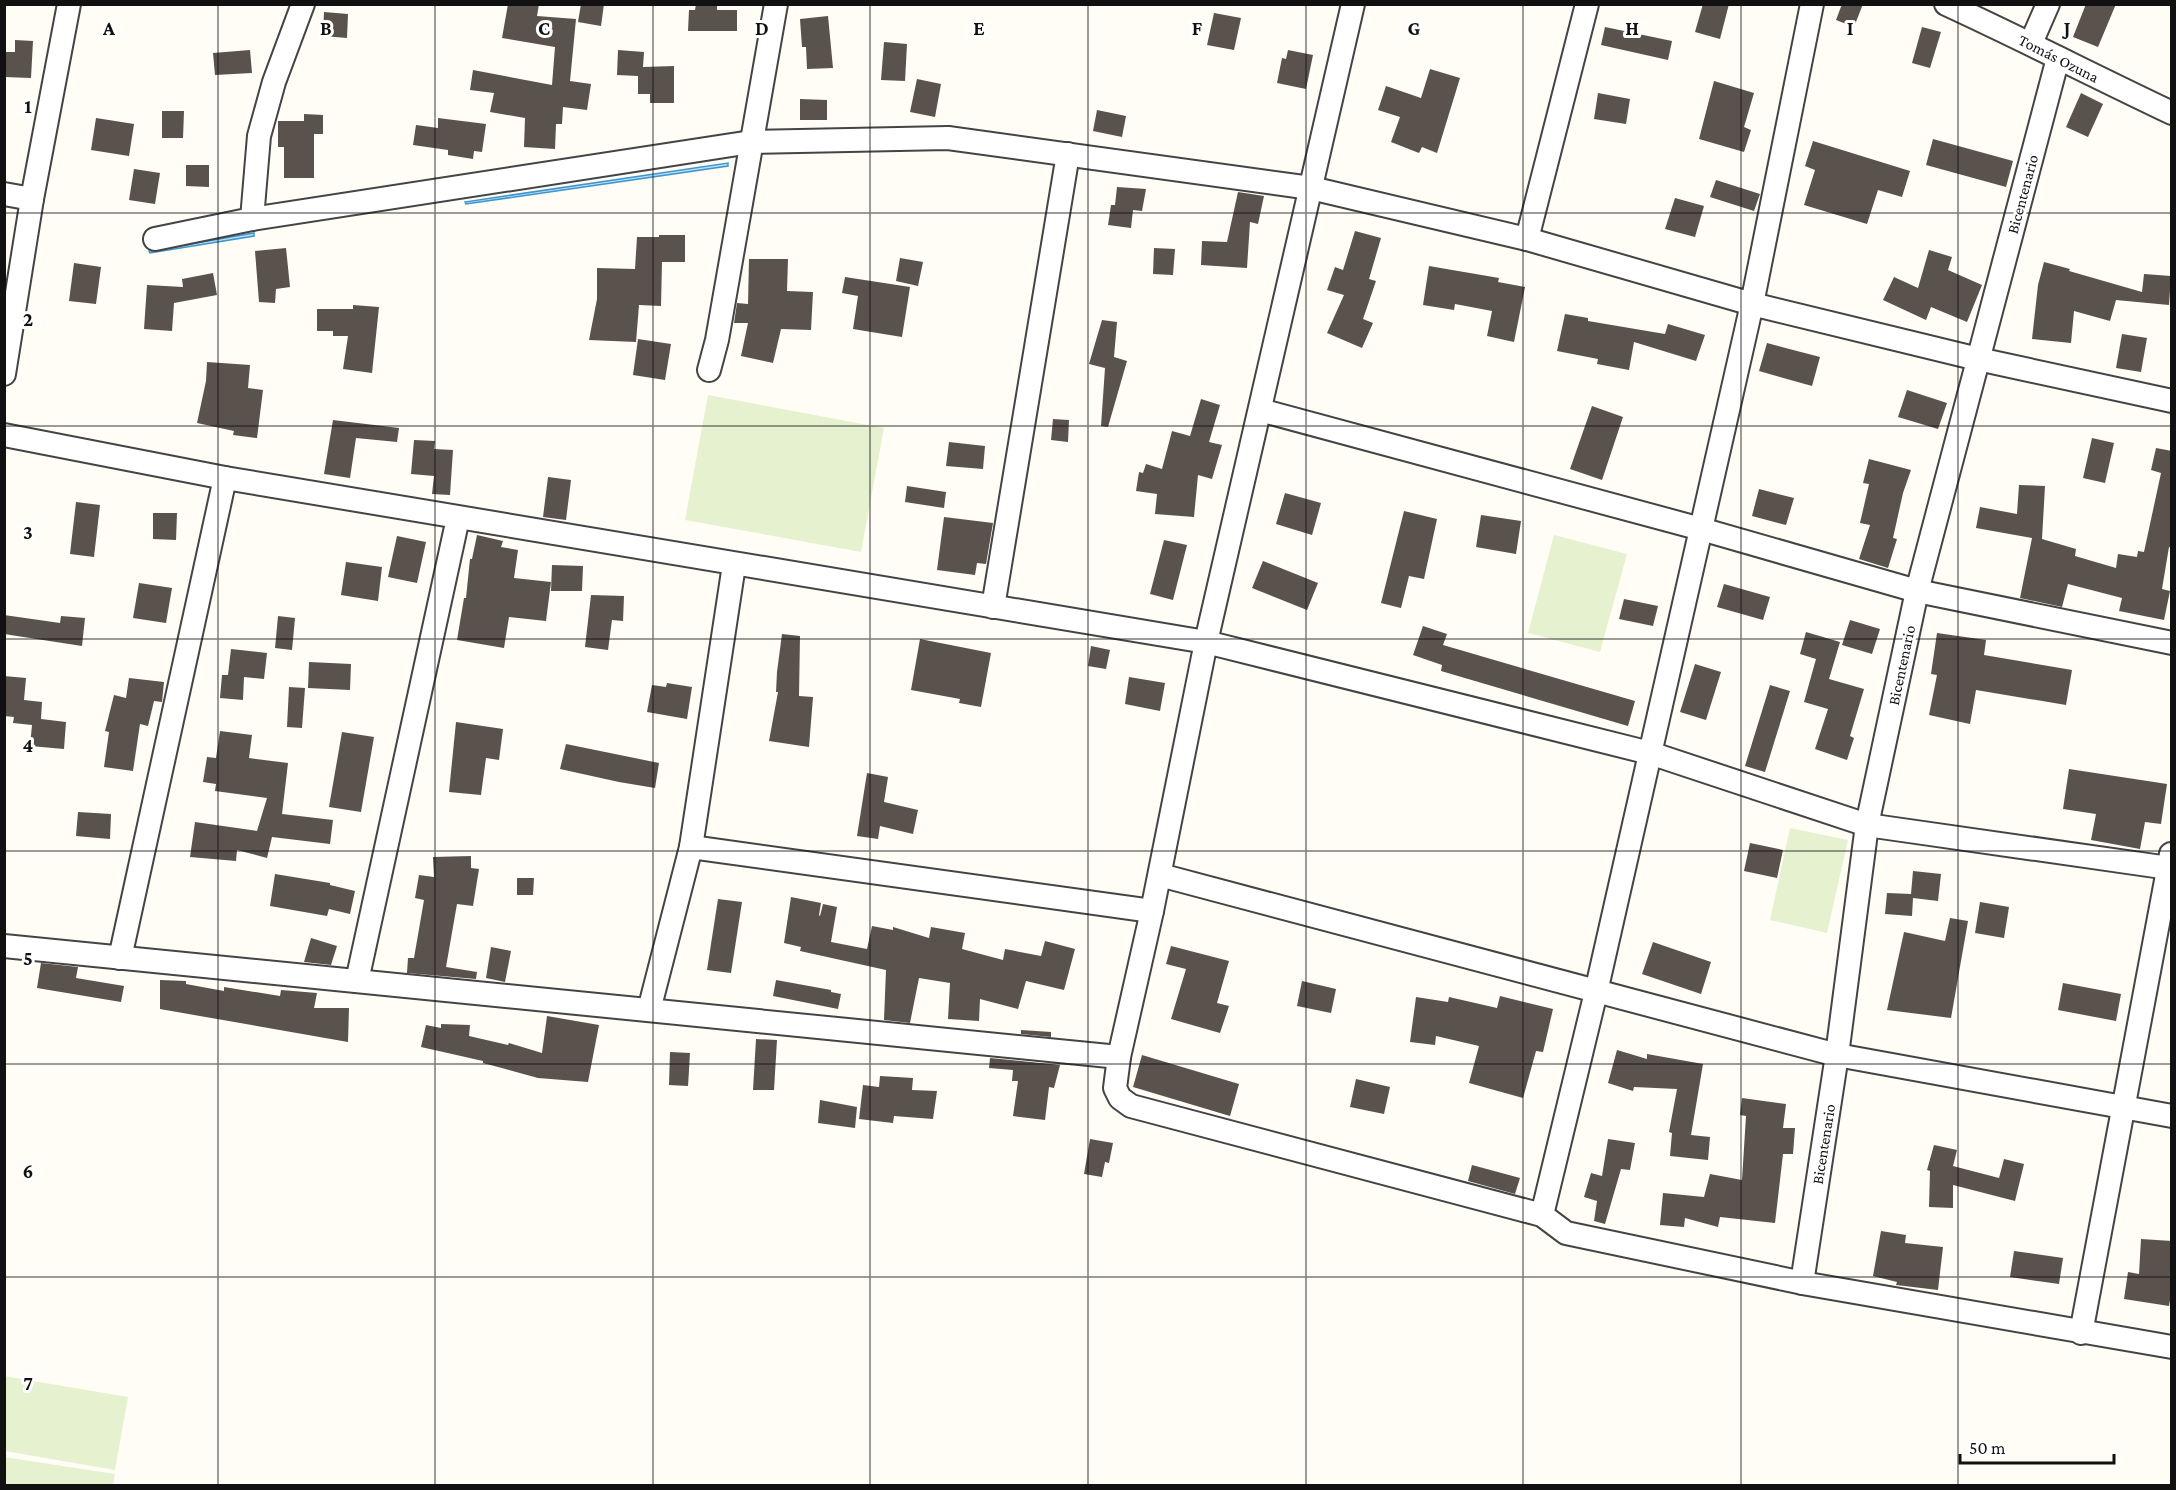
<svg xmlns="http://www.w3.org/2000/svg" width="2176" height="1490" font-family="'Crimson Pro',serif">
	<rect width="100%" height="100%" fill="#fffdf5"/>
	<g fill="#e6f2cf">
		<polygon points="708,395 884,428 861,552 685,520"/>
		<polygon points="1554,535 1627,554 1600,652 1528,633"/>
		<polygon points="1790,828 1848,840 1827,933 1770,920"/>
		<polygon points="4,1376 128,1397 115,1470 5,1451"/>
		<polygon points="4,1457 115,1474 113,1485 5,1485"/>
	</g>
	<g fill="#b9e0f7" stroke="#3f96cf" stroke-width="1.5">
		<polygon points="728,163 728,166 466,204 465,202"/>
		<polygon points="254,233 254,236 150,253 149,251"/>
	</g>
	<g fill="#5a524d">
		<polygon points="508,4 539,4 537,16 576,19 570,81 591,84 587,110 563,107 562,124 556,124 555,149 524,147 525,118 490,112 494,93 470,90 473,70 552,85 555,47 502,38"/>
		<polygon points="581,4 604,4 601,26 578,22"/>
		<polygon points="696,4 717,4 717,10 737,10 737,31 688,31 689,10 695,10"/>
		<polygon points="1703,4 1729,4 1720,39 1695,32"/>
		<polygon points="1842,4 1863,4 1854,27 1836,20"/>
		<polygon points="2086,4 2116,4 2098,47 2073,37"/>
		<polygon points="324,12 348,14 347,38 323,36"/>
		<polygon points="1214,13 1241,18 1234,50 1207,45"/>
		<polygon points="828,16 833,68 807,69 806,47 802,47 800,19"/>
		<polygon points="1605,27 1672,41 1668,60 1601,45"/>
		<polygon points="1922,27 1941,32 1930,68 1912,63"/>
		<polygon points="15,40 33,41 31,78 4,77 4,52 15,52"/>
		<polygon points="884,42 907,44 905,81 881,80"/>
		<polygon points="250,50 252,73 215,75 213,53"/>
		<polygon points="618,50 644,52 643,67 674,66 674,103 650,103 650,94 638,94 638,76 617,75"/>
		<polygon points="1288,50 1313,55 1306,89 1277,83 1282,58 1286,59"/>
		<polygon points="1430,69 1460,78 1437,153 1422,147 1419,153 1391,142 1400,117 1378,110 1386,86 1421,98"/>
		<polygon points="917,79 941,84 935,117 910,112"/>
		<polygon points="1714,81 1754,93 1744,127 1751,130 1744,152 1699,139"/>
		<polygon points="1598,93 1630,99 1626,124 1594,119"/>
		<polygon points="2081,93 2103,104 2088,137 2066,127"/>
		<polygon points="800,99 827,100 827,120 800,120"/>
		<polygon points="1097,110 1126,116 1122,137 1093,131"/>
		<polygon points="162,111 184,111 183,138 162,138"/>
		<polygon points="304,114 323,115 323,134 314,134 314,178 284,178 284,147 278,147 278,121 304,121"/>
		<polygon points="96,118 134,124 129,156 91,150"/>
		<polygon points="438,118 486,124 482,152 474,151 473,159 448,155 448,150 413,145 416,125 438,128"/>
		<polygon points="1933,139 2013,161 2006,187 1926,165"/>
		<polygon points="1813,141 1910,171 1902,197 1878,190 1867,224 1804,205 1815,170 1805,166"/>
		<polygon points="186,165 209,165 209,187 186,186"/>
		<polygon points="134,169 160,173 155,204 129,200"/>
		<polygon points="1716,180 1760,194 1754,211 1710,197"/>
		<polygon points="1117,187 1146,189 1142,211 1133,210 1131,228 1108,225 1111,205 1115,205"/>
		<polygon points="1238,192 1264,196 1258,224 1250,222 1247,268 1201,265 1202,241 1227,242"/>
		<polygon points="1675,198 1704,206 1695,237 1665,229"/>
		<polygon points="1355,231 1381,238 1369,279 1376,281 1363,319 1373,323 1362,348 1327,333 1344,295 1327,290 1335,267 1343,270"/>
		<polygon points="659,235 685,235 685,262 662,262 661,306 639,305 636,342 589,340 597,299 597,268 635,269 637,237 659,237"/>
		<polygon points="286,248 290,287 276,289 275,303 259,302 255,251"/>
		<polygon points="1154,248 1175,249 1173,275 1153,274"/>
		<polygon points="1929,250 1952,257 1948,270 1982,285 1967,322 1931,307 1926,320 1883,300 1894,277 1918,288"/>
		<polygon points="900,258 923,262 918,286 896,281"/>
		<polygon points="749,259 788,259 787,291 813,292 811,330 781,329 773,363 741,356 748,323 734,323 737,303 748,304"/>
		<polygon points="2044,262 2070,269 2069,271 2142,292 2144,274 2171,276 2169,305 2116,300 2110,321 2074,311 2071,343 2032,339 2038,285"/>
		<polygon points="74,263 101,267 96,304 69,301"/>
		<polygon points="1429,266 1499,278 1498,282 1525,287 1514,342 1487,336 1492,311 1455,304 1454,310 1423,305"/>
		<polygon points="213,273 217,295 174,303 172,331 144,329 147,285 183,287 182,279"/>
		<polygon points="845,277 910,287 902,337 853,329 858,296 842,293"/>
		<polygon points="353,305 379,307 372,373 343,369 348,336 333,336 333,331 317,331 317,309 353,309"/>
		<polygon points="1565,314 1588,318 1588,321 1665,334 1668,324 1705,335 1696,361 1634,342 1629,370 1597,364 1598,359 1557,351"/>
		<polygon points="1102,320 1117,322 1114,357 1127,361 1108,427 1101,426 1105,368 1089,364"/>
		<polygon points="2122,334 2147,338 2141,372 2116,368"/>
		<polygon points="638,339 671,344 665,380 633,375"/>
		<polygon points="1767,343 1820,357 1812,386 1759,371"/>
		<polygon points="207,362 250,365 248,388 263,390 257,438 233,435 234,431 197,423 206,381"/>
		<polygon points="1907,390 1947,403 1938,429 1898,417"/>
		<polygon points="1201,399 1220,405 1209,442 1222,445 1212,479 1198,475 1194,517 1155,514 1157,494 1136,491 1139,472 1143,473 1146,464 1162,469 1172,431 1190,436"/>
		<polygon points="1592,406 1623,417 1602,480 1570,469"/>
		<polygon points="1053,419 1069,420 1068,442 1051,440"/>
		<polygon points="333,420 399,428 397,442 356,438 350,478 324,474"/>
		<polygon points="2092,438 2114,443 2105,483 2083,478"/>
		<polygon points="414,440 435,441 434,449 453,450 450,495 432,494 434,476 411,474"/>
		<polygon points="949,442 985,446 983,469 946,466"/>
		<polygon points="2156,448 2172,451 2172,548 2169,547 2162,589 2170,591 2164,620 2119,611 2122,598 2068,584 2062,607 2020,598 2032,538 1976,528 1980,507 2017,514 2019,485 2045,486 2042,539 2076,549 2075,556 2116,568 2118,554 2137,557 2138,551 2144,552 2161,473 2151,470"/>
		<polygon points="1869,459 1911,470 1903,493 1893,538 1897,539 1888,568 1859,559 1870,525 1860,523 1869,484 1863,483"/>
		<polygon points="548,477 571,480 566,520 543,517"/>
		<polygon points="907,486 946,492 944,508 905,502"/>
		<polygon points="1759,489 1794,498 1786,525 1752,516"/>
		<polygon points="1285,493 1321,503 1312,535 1276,524"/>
		<polygon points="76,502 100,505 94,557 70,554"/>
		<polygon points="1404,511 1437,519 1424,579 1409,576 1401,608 1381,603"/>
		<polygon points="153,513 177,513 176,540 153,539"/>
		<polygon points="1481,515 1521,521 1516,554 1476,547"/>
		<polygon points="944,517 993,523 986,564 977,563 975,575 937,570"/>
		<polygon points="477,535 503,541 501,547 518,550 514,578 551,582 546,621 509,617 504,648 457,640 464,598 466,598 470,559 472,559"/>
		<polygon points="397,536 426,542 417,583 388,577"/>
		<polygon points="1164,540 1187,545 1173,600 1150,594"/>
		<polygon points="1263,561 1318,583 1307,610 1252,588"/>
		<polygon points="346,562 382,567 378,601 341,595"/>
		<polygon points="552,565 583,566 582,591 551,591"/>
		<polygon points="139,583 172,588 166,623 133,618"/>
		<polygon points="1724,584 1770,597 1763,620 1717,607"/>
		<polygon points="591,595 624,596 623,621 612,620 608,650 585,647"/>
		<polygon points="1624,599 1658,606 1653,626 1619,619"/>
		<polygon points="4,615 60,623 61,616 85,618 82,646 4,634"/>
		<polygon points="278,616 295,618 292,650 275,648"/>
		<polygon points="1850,620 1880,629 1872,654 1842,645"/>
		<polygon points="1423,626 1447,634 1443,645 1635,701 1628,726 1441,671 1442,665 1413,655"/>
		<polygon points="1806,632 1840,642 1829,679 1864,689 1850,736 1854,738 1847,760 1815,749 1828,709 1804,702 1816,659 1800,654"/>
		<polygon points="1937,633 1986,640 1984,655 2072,670 2066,705 1976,690 1970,724 1929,715 1937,675 1931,674"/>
		<polygon points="782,634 800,636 799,696 813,697 809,747 769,741 778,692 776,692 777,672"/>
		<polygon points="920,639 991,653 981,707 959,703 960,699 911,690"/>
		<polygon points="1091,646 1110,650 1106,669 1088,666"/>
		<polygon points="231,649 267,653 264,679 244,677 243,700 220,698 222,675 228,675"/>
		<polygon points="309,662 351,664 350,690 308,688"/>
		<polygon points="1695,664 1721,672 1706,720 1680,712"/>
		<polygon points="4,676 26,678 24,700 42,702 41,719 66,722 64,749 30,746 32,725 13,723 14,717 4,716"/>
		<polygon points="1129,677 1165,683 1160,711 1125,704"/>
		<polygon points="129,678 164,682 162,702 154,701 148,726 140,724 133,771 104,767 109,732 105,731 114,695 126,698"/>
		<polygon points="667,683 692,687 687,719 647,712 652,685 666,687"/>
		<polygon points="1770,685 1790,691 1765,772 1745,766"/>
		<polygon points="289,687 305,688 302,728 287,727"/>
		<polygon points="456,722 503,729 499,760 486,758 481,795 449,792"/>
		<polygon points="220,731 252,735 249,758 288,763 282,814 333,820 330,844 272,837 267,858 237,850 236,861 190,857 195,822 257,831 267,798 215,791 216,784 203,782 207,757 216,758"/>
		<polygon points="342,732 374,737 361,812 329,807"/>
		<polygon points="566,744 659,763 655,788 619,782 560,769"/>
		<polygon points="2069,769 2167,784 2161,824 2145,822 2140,849 2091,840 2096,814 2063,809"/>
		<polygon points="867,773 888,777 884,802 918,810 913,834 880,826 878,839 857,836"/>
		<polygon points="78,812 111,814 110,839 76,836"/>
		<polygon points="1750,843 1783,850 1777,878 1744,871"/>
		<polygon points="471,856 471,868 479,869 473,906 457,904 446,967 477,972 476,979 407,973 408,958 414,958 424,900 415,898 419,875 434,877 433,857"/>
		<polygon points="1913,871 1941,874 1938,901 1913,898 1912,916 1885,914 1887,893 1911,894"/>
		<polygon points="275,874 330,883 330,885 355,891 350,914 329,909 327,916 270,906"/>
		<polygon points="517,878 534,878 533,895 517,895"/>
		<polygon points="791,897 821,903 819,915 820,916 823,904 837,907 831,942 867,949 872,926 893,930 893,927 929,938 931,927 965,933 962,949 1003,960 1005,949 1041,956 1045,941 1075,949 1064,990 1026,981 1018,1009 980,999 979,1021 948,1019 950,983 919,978 910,1023 884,1020 886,970 800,951 801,947 784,943"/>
		<polygon points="718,899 742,902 731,973 707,970"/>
		<polygon points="1980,902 2009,907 2004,938 1975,933"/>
		<polygon points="1950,918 1968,921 1951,1018 1887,1010 1904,932 1945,941"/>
		<polygon points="311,938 337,946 331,965 304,962"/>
		<polygon points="1653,942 1711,962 1701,994 1642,974"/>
		<polygon points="1171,946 1229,961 1217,1003 1229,1006 1220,1033 1171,1019 1186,969 1166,964"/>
		<polygon points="491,947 511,951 505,982 486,978"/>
		<polygon points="41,963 78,967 76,978 124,986 121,1002 37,988"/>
		<polygon points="160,980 186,981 186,984 224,991 224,987 280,996 281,990 317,993 314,1008 349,1008 348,1042 160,1009"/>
		<polygon points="776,980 831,990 831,992 841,994 838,1009 773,996"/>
		<polygon points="1302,981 1336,989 1331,1013 1297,1006"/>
		<polygon points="2063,983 2121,994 2116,1021 2058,1010"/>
		<polygon points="1500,996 1553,1009 1543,1052 1536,1051 1523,1098 1469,1083 1479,1046 1436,1036 1435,1045 1410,1042 1416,997 1448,1002 1449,997 1497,1008"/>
		<polygon points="547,1016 599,1025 588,1082 538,1078 483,1063 483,1061 421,1047 426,1025 441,1028 441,1024 470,1025 469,1036 508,1045 509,1043 542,1053"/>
		<polygon points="1021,1030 1051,1032 1051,1037 1021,1034"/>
		<polygon points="756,1039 777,1040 774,1090 753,1090"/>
		<polygon points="1617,1050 1647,1059 1647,1054 1703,1064 1691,1135 1710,1137 1708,1160 1670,1156 1672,1133 1669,1132 1677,1089 1634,1087 1633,1091 1608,1083"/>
		<polygon points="670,1052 690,1053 688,1086 669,1085"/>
		<polygon points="1142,1055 1239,1084 1230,1116 1133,1087"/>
		<polygon points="990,1058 1060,1065 1054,1088 1049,1087 1045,1120 1013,1116 1018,1081 1012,1081 1013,1070 989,1068"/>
		<polygon points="880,1076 913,1078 912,1090 937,1091 933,1119 894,1116 893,1123 859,1119 863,1085 879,1087"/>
		<polygon points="1356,1079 1390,1087 1384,1114 1350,1107"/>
		<polygon points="1742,1098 1786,1104 1783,1128 1795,1128 1793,1154 1783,1154 1775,1223 1720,1217 1718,1227 1685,1218 1684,1227 1660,1225 1663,1193 1704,1197 1710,1174 1742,1180 1746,1116 1740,1115"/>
		<polygon points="820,1100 857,1107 855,1128 818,1123"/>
		<polygon points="1090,1139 1113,1143 1109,1163 1105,1162 1102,1177 1084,1174"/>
		<polygon points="1608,1139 1635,1143 1630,1170 1621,1169 1605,1224 1594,1221 1597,1201 1584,1197 1591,1173 1602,1176"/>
		<polygon points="1934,1145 1957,1150 1953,1166 1999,1178 2004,1159 2024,1164 2015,1201 1953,1185 1953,1208 1929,1207 1930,1171 1927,1170"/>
		<polygon points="1472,1165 1520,1178 1515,1194 1468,1181"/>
		<polygon points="1881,1231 1906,1235 1905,1243 1943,1247 1938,1290 1896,1285 1897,1282 1873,1276"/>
		<polygon points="2141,1239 2172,1241 2172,1289 2169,1306 2124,1299 2128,1272 2139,1274"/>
		<polygon points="2014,1251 2063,1258 2059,1284 2010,1277"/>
	</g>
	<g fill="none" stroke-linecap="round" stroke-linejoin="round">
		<g stroke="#444" stroke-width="26">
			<g id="minor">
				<polyline points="1353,4 1206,642 1152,911 1119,1057 1115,1088 1120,1098 1131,1106 1542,1215 1566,1233 1808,1284 2172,1347"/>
				<path d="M1946,4C2022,39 2096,77 2172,113"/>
				<polyline points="2031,43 2048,4"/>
				<polyline points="4,194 32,199"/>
				<polyline points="252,219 259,136 274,82 303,4"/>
				<polyline points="155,239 252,219 751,142 948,138 1311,188 1527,239 1752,304 1978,359 2172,401"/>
				<polyline points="1527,239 1587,4"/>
				<polyline points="709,370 717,340 776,4"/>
				<polyline points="4,374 32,199 69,4"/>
				<polyline points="1260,410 1701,529 1917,591 2172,643"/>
				<polyline points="4,435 225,478 1206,642 1650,753 1867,825 2169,868"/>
				<polyline points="993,607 1068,154"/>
				<polyline points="691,847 1152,911"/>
				<polyline points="1160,875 1837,1055 2172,1116"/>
				<polyline points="4,946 1119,1057"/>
				<polyline points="120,958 225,478"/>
				<polyline points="357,981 458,518"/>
				<polyline points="649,1010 691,847 734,565"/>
				<polyline points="1542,1215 1596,992 1752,304 1812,4"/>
				<polyline points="1802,1283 1837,1055 1867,825 1917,591 2058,58"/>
				<polyline points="2081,1333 2171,854"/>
			</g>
		</g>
		<use href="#minor" stroke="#fff" stroke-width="22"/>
	</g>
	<path fill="none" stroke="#111" stroke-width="1.5" stroke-opacity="0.55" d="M218,4V1486M435,4V1486M653,4V1486M870,4V1486M1088,4V1486M1306,4V1486M1523,4V1486M1741,4V1486M1958,4V1486M4,213H2172M4,426H2172M4,639H2172M4,851H2172M4,1064H2172M4,1277H2172"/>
	<g text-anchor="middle" stroke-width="6" stroke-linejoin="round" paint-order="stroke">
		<g font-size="16" fill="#111" stroke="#fff">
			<text transform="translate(2059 58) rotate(27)" y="6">Tomás Ozuna</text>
			<text transform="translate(2022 194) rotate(-75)" y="6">Bicentenario</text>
			<text transform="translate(1901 665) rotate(-78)" y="6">Bicentenario</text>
			<text transform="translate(1823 1144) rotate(-81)" y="6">Bicentenario</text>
		</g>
	</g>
	<g font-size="20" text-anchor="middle" font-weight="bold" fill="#111" stroke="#fff" stroke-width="6" stroke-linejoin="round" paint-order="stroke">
		<text x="109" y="35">A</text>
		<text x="326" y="35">B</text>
		<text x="544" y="35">C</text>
		<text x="762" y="35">D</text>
		<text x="979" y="35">E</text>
		<text x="1197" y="35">F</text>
		<text x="1414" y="35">G</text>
		<text x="1632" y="35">H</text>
		<text x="1850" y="35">I</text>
		<text x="2067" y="35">J</text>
		<text x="28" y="113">1</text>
		<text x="28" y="326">2</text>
		<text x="28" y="539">3</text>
		<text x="28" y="752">4</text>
		<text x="28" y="965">5</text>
		<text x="28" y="1178">6</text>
		<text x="28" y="1390">7</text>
	</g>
	<rect width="2176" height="1490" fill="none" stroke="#111111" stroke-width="12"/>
	<path d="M1960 1454v9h154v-9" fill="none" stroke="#111111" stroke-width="3"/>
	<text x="1969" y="1454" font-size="18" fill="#111111" stroke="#ffffff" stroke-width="4.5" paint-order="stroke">50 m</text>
</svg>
